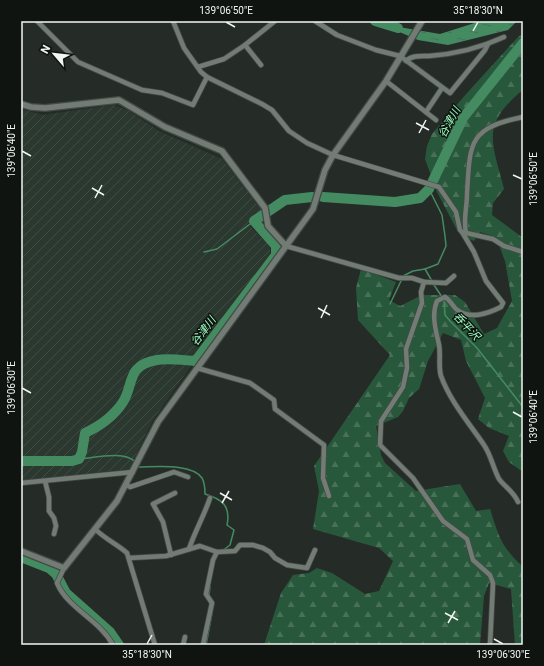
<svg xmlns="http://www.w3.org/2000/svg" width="544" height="666" font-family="Roboto,'Noto Sans JP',sans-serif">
	<defs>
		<pattern id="industrial-furrows" width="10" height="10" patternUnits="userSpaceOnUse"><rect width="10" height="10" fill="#2b382f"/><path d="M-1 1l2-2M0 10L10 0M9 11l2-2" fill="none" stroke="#404c43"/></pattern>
		<pattern id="forest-firs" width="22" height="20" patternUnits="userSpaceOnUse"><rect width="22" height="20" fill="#28583b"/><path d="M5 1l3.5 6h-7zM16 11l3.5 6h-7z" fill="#487158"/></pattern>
		<pattern id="water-ripples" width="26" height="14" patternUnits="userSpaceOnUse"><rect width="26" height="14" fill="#458b62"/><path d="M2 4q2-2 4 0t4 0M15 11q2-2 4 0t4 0" fill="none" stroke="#467158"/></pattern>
	</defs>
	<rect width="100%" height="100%" fill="#252c27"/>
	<polygon fill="url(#industrial-furrows)" points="113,105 127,110 159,131 222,159 262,211 259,215 248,224 270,247 270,254 153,420 129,469 21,481 21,109 43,115"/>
	<path fill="url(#forest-firs)" d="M523,35V90C480,125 492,141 504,189L493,203L492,215L523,238V472L509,462L503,451L509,436L489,428L478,419L485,398L466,361L461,340L443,333L428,361L419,389L409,398L403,411L398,417L376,426L381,455L385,463L416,491L460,484L476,511L490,509C499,537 501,546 523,567V645H515L511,589L489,583L484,596L480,645H264L281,593L293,575L309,573L317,568L332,573L365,594L379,591L393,561L379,548L313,529L319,491L314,466L390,355L358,320L356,288L361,269L396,282L389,300L400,306L422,295H455L465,302L484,334L497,328L512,301L505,261L496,237L480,232L474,241L462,236L457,230L437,192L425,159L427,146L432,134L467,93L519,36Z"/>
	<polygon fill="url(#water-ripples)" points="481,21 517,21 508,30 448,45 418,40 381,24 440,34"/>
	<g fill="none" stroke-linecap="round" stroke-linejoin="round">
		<g stroke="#458b62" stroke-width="1.5">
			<polyline points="429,189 442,215 445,236 446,246 438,264 425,269 432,281"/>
			<polyline points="204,252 217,249 254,221"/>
			<polyline points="403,276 413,271 425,269"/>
			<polyline points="434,285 442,297"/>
			<polyline points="444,300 445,315 450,321 477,348 523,407"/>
			<polyline points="390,304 401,281"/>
			<path d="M79,459C93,458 125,450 135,462"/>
			<path d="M137,465L139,467C155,467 192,463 202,478C205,483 205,488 205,494C222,499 231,506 227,525L234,530L230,545L222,551"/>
			<polyline points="209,595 210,587"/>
			<polyline points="206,645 212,613"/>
		</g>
		<g stroke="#458b62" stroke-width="10">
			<polyline points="375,21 398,28"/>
			<polyline points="323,197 395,202 420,198 429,189 463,118 523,43"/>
			<path d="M21,461H72L79,459L82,452L85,433C100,426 114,416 123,402C134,385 126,365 157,360C168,358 182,360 194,361L197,359L276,255V246L254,221L285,200L312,197"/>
			<polyline points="21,557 49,568 56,574 66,593 110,632 119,645"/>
		</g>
		<g stroke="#444a46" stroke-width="6">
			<g id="minor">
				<polyline points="37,21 78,62 142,90 162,93 193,105 207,77"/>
				<polyline points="173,21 184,48 201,72 207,77 262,104 272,110 289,131 307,143 333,155 439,187 456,212 460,230 462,232 493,239 504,246 523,252"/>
				<polyline points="315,21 337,35 376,50 400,56 450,93 485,50 488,44"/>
				<polyline points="245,45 261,65"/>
				<path d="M406,61C412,55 421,56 429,56C456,54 480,48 504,37"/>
				<polyline points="198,67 224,59 245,45 275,21"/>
				<polyline points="386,81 436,120"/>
				<polyline points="426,112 442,88"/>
				<path d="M462,232L474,252L486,281L503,303L501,307C487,314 470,320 456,309C452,305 450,300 445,297L437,301C431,315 436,331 439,345C441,355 438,366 441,376C450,401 469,423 484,445C491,455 493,468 499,479C505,487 514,492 518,502"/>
				<path d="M466,233C463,219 467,208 467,194C470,143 468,128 523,117"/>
				<polyline points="286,246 399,278 412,278 424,282 421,292 422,303 406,349 407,368 403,387 381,421 380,445 413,478 443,521 467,539 473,560 490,575 493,583 490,645"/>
				<polyline points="424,282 446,283 454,276"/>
				<polyline points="197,368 250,383 274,400 275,409 324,445 323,478 329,496"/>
				<polyline points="45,481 49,497 49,511 54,518 56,526 54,534"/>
				<polyline points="21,483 133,472"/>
				<polyline points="127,485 130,487 174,472 188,477"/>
				<path d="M95,529C105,539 117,544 127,553L155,645"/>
				<path d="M189,549C195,531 204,516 210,498"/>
				<polyline points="171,555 163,522 153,504 175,493"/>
				<polyline points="129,558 166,556 200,546 217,552 235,551 240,545 253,545 263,548 270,552 275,558 287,565 307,568 315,550"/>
				<path d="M64,568L57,583C68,609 100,620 113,645"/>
				<polyline points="183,645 185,637"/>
				<polyline points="203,645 212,603 206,594 213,560 217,552"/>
			</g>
		</g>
		<g stroke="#444a46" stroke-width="8">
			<g id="tertiary">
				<polyline points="21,104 31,107 45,108 119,100 165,127 222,151 265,208 268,226 286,246"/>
				<polyline points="21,551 64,568 117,501 158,422 313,209 325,170 333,155 386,81 422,21"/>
			</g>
		</g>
		<use href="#minor" stroke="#737b75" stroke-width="4.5"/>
		<use href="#tertiary" stroke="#737b75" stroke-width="5.5"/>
	</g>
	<path fill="none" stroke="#f1f6f2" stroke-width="1.5" d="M226,22L235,27M473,31L478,22M416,123L429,130M419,133L426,120M22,151L31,156M513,175L522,179M92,188L104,195M95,198L102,185M318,308L330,315M321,318L327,305M22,388L31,393M513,412L522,417M220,493L232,500M222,503L229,491M445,613L458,620M448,623L455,611M494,639L503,644M147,644L152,635"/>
	<g text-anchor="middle" stroke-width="3" stroke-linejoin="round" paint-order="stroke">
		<g font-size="11" font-style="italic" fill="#99fbbe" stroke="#101411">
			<text transform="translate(449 122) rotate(-61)" y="4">谷津川</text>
			<text transform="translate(467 326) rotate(47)" y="4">呑平沢</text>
			<text transform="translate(203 331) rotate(-53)" y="4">谷津川</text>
		</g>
	</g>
	<rect width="544" height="666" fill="none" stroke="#101411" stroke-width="44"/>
	<g transform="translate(54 54) rotate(298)" stroke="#101411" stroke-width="3" paint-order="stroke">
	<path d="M0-3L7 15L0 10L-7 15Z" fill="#f1f6f2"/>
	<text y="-6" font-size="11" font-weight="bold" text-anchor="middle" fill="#f1f6f2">N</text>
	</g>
	<rect x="22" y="22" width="500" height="622" fill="none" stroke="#f1f6f2" stroke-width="1.5"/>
	<g font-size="10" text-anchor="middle" fill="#f1f6f2">
		<text x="226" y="14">139°06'50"E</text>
		<text x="478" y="14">35°18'30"N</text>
		<text transform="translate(11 151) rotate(-90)" y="4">139°06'40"E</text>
		<text transform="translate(533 179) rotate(-90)" y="4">139°06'50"E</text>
		<text transform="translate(11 388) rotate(-90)" y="4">139°06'30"E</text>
		<text transform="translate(533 417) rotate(-90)" y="4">139°06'40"E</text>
		<text x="147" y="658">35°18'30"N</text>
		<text x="503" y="658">139°06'30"E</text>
	</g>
</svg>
